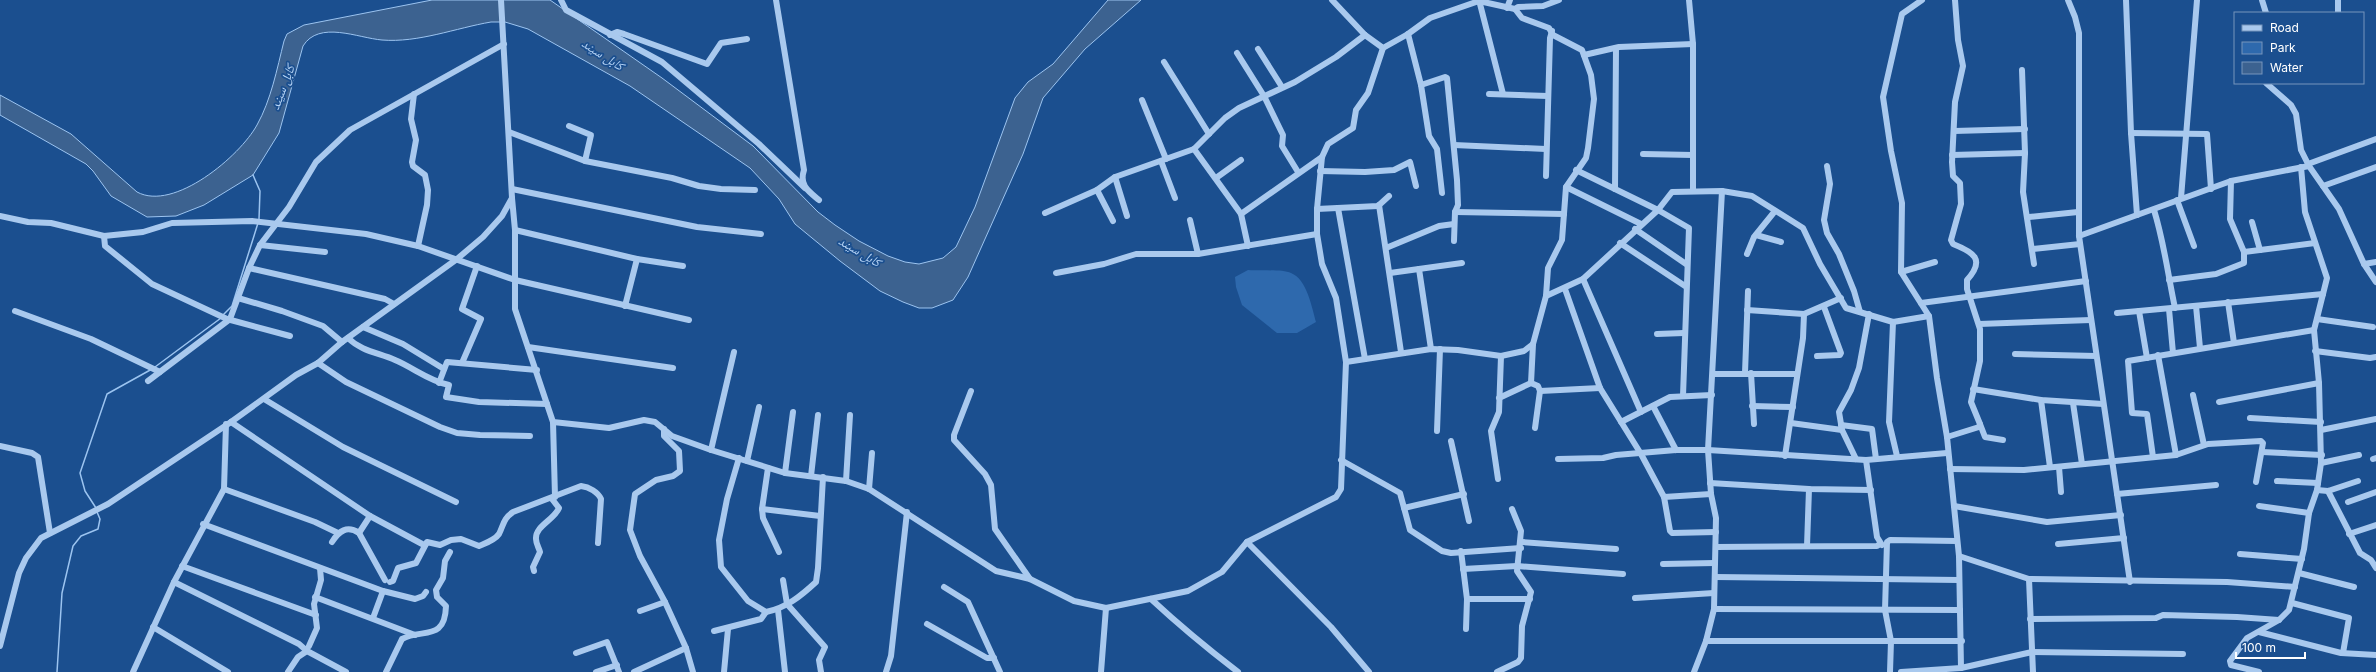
<svg xmlns="http://www.w3.org/2000/svg" width="2376" height="672" font-family="Inter,'Noto Naskh Arabic',sans-serif">
	<rect width="100%" height="100%" fill="#1b4f8f"/>
	<path fill="#2e69ad" d="M1248,270C1259,271 1282,269 1291,273C1307,279 1312,308 1316,322L1297,333H1277L1242,305L1236,287L1235,277Z"/>
	<path fill="#3c6290" stroke="#9cc4f0" d="M432,0H550L662,78L753,146L818,212L835,225L859,241L888,256L905,262L919,264L943,258L956,247L975,207L1015,98L1028,82L1053,64L1108,0H1141L1085,49L1043,98L1023,154L968,277L953,300L932,308H919L903,302L880,291L840,261L795,224L779,199L750,168L630,86L528,29L505,22H491C456,28 418,43 382,40C358,38 319,20 303,46L279,133L253,175L204,205L176,216L147,217L111,196L93,171L86,164L0,115V95L71,134L137,192C174,212 240,156 257,125C271,100 277,69 284,41L287,34L304,25Z"/>
	<g fill="none" stroke-linecap="round" stroke-linejoin="round">
		<g stroke="#9cc4f0" stroke-width="1.5">
			<polyline points="253,175 260,191 259,219"/>
			<polyline points="223,315 232,306 258,223"/>
			<polyline points="155,367 221,318"/>
			<polyline points="96,508 85,491 80,473 107,394 152,369"/>
			<polyline points="57,672 62,593 73,546 81,536 98,529 100,519 97,512"/>
		</g>
		<g stroke="#a9c9ee" stroke-width="6">
			<polyline points="561,0 566,10 662,62 759,144 805,188"/>
			<path d="M776,0L804,170C799,185 808,191 819,200"/>
			<polyline points="1332,0 1365,35 1383,48 1408,34 1430,18 1479,1 1515,9 1518,7 1543,6 1559,0"/>
			<polyline points="1479,0 1503,94"/>
			<polyline points="1689,0 1693,44 1693,191"/>
			<polyline points="1922,0 1902,14 1883,97 1891,151 1902,203 1901,272 1929,316 1937,378 1947,437 1959,556 1961,668"/>
			<polyline points="2068,0 2075,17 2079,33 2079,236 2130,582"/>
			<polyline points="2126,0 2131,133 2137,215"/>
			<polyline points="2262,0 2266,13"/>
			<polyline points="2338,0 2338,13"/>
			<polyline points="1507,8 1510,0"/>
			<polyline points="1515,9 1522,18 1549,28 1553,35 1582,50 1591,75 1594,99 1588,148 1586,158 1566,187 1562,240 1548,268 1546,296"/>
			<polyline points="1408,34 1421,85 1429,136 1437,149 1442,193"/>
			<polyline points="610,35 617,32 624,34 707,64 721,43 747,39"/>
			<polyline points="1258,49 1282,87"/>
			<polyline points="1237,53 1264,96 1283,135 1282,146 1298,172"/>
			<polyline points="1584,55 1619,47 1693,44"/>
			<polyline points="1164,62 1209,134"/>
			<polyline points="2022,70 2025,153 2023,192 2034,264"/>
			<polyline points="2266,83 2291,105 2296,114 2301,150 2309,166 2339,209 2364,264 2376,282"/>
			<polyline points="1421,85 1445,77 1447,78 1457,180 1458,205 1455,212 1454,241"/>
			<polyline points="414,94 411,119 416,140 412,162 413,166 425,175 428,190 427,205 418,246"/>
			<polyline points="1489,94 1548,96"/>
			<polyline points="1142,100 1166,159"/>
			<polyline points="569,126 591,135 585,161"/>
			<polyline points="1954,131 2025,129"/>
			<polyline points="509,132 585,161 672,178 699,186 721,189 755,190"/>
			<polyline points="2131,133 2207,134 2211,189"/>
			<polyline points="1454,145 1546,149"/>
			<polyline points="1194,149 1241,214 1248,246"/>
			<polyline points="1643,154 1693,155"/>
			<polyline points="1952,155 2025,153"/>
			<polyline points="1161,161 1175,198"/>
			<polyline points="2308,164 2376,139"/>
			<polyline points="1827,166 1830,184 1824,220 1827,233 1839,254 1854,291 1860,312"/>
			<polyline points="1576,170 1658,210 1689,228 1683,396"/>
			<polyline points="1320,171 1365,172 1394,170 1410,162 1416,186"/>
			<polyline points="1546,176 1550,38 1552,31"/>
			<polyline points="1115,177 1127,216"/>
			<polyline points="1216,178 1241,160"/>
			<polyline points="2323,186 2376,167"/>
			<polyline points="1566,187 1641,224"/>
			<polyline points="512,189 697,227 761,234"/>
			<polyline points="1615,189 1616,48"/>
			<polyline points="1097,190 1113,221"/>
			<polyline points="512,198 515,230 515,309 553,422 609,428 644,420 655,422 672,436 711,450 785,473 846,481 869,489 996,571 1030,579 1074,601 1106,608 1188,591 1222,572 1247,542 1331,627 1369,672"/>
			<polyline points="2181,198 2197,0"/>
			<polyline points="2177,200 2194,246"/>
			<polyline points="1379,205 1401,352"/>
			<polyline points="1338,208 1365,359"/>
			<polyline points="1317,209 1378,206 1389,196"/>
			<path d="M2154,210C2164,242 2168,275 2175,308"/>
			<polyline points="1455,212 1564,214"/>
			<polyline points="1045,213 1097,190 1115,177 1194,149 1225,118 1239,108 1295,82 1336,57 1365,35"/>
			<polyline points="1241,214 1322,157"/>
			<polyline points="0,216 28,222 51,223 104,236 143,232 172,223 252,221 366,234 418,246 515,280 689,320"/>
			<polyline points="2029,217 2078,212"/>
			<polyline points="1190,220 1198,254"/>
			<polyline points="2252,222 2260,250"/>
			<polyline points="1635,229 1686,264"/>
			<polyline points="515,230 637,259 683,266"/>
			<polyline points="1756,235 1781,242"/>
			<polyline points="104,236 105,246 152,284 227,319 290,336"/>
			<polyline points="2079,236 2231,181 2309,166"/>
			<polyline points="1620,243 1685,286"/>
			<polyline points="260,245 325,252"/>
			<polyline points="1386,248 1439,226 1454,224"/>
			<polyline points="2033,249 2080,244"/>
			<polyline points="2244,252 2315,243"/>
			<polyline points="1747,254 1754,237 1775,211"/>
			<polyline points="2364,264 2376,262"/>
			<polyline points="249,268 385,299 394,304"/>
			<polyline points="1419,269 1431,349"/>
			<polyline points="1901,272 1935,262"/>
			<polyline points="1056,273 1104,264 1136,254 1198,254 1317,234"/>
			<polyline points="1390,273 1462,263"/>
			<polyline points="1583,279 1641,412"/>
			<polyline points="2169,280 2216,274 2244,263 2244,252 2230,219 2231,181"/>
			<polyline points="1565,289 1600,388 1641,454 1664,497 1711,494"/>
			<polyline points="238,298 282,311 323,326 342,342"/>
			<polyline points="2228,302 2234,343"/>
			<polyline points="1921,303 2086,281"/>
			<polyline points="625,306 637,259"/>
			<polyline points="2196,306 2200,348"/>
			<polyline points="2169,309 2173,353"/>
			<polyline points="1747,310 1804,314 1841,298"/>
			<polyline points="15,311 91,339 160,372"/>
			<polyline points="2139,311 2147,358"/>
			<polyline points="2117,313 2323,294"/>
			<polyline points="2317,319 2373,327"/>
			<polyline points="1893,322 1889,422 1897,456"/>
			<polyline points="1979,324 2091,320"/>
			<polyline points="363,327 403,344 444,369"/>
			<polyline points="1657,334 1684,333"/>
			<path d="M348,338C361,351 379,353 395,360C414,368 429,381 449,385L446,397L479,402L547,404"/>
			<polyline points="528,347 673,368"/>
			<polyline points="2315,351 2370,358 2376,357"/>
			<polyline points="2015,354 2096,356"/>
			<polyline points="2158,355 2176,455"/>
			<polyline points="1817,356 1840,355 1841,353 1824,307"/>
			<polyline points="1346,362 1431,349 1458,350 1501,356 1524,351 1533,344 1546,296 1583,279 1658,210 1672,192 1722,191 1752,196 1803,228 1820,264 1846,308 1893,322 1929,316"/>
			<polyline points="318,363 346,382 440,427 457,433 480,435 530,436"/>
			<polyline points="462,363 481,319 462,309 477,266"/>
			<polyline points="1745,373 1748,291"/>
			<polyline points="1751,373 1754,424"/>
			<polyline points="1713,374 1797,374"/>
			<polyline points="148,381 230,319 249,268 260,245 289,207 316,162 350,130 504,44"/>
			<polyline points="439,383 447,362 537,370"/>
			<polyline points="1531,383 1533,344"/>
			<polyline points="1973,389 2041,400 2103,404"/>
			<polyline points="971,391 954,435 954,440 985,474 991,485 995,529 1030,579"/>
			<polyline points="1540,391 1600,388"/>
			<polyline points="2193,395 2204,445"/>
			<polyline points="1499,398 1531,383 1538,386 1540,391 1535,428"/>
			<polyline points="264,399 343,447 456,502"/>
			<polyline points="2041,400 2050,467"/>
			<polyline points="2219,402 2319,383"/>
			<polyline points="2073,403 2082,464"/>
			<polyline points="1653,406 1676,450"/>
			<polyline points="1752,406 1793,407"/>
			<polyline points="2250,418 2321,422"/>
			<polyline points="231,422 370,516 424,545"/>
			<polyline points="553,422 555,497"/>
			<polyline points="1621,422 1670,397 1712,395"/>
			<polyline points="1791,423 1842,430"/>
			<polyline points="1980,424 1985,437 2003,440"/>
			<polyline points="1841,425 1872,429 1876,459"/>
			<polyline points="664,429 664,436 679,451 680,471 673,476 656,480 635,494 630,530 640,556 665,602 686,648 693,672"/>
			<polyline points="2321,430 2376,419"/>
			<polyline points="1437,431 1440,349"/>
			<path d="M1947,437L1979,427L1980,424L1971,402L1980,361V329L1967,289V280C1986,259 1973,252 1953,244L1951,240L1961,204L1960,183L1953,176L1952,162L1955,102L1963,66L1958,40L1955,0"/>
			<polyline points="1451,441 1469,521"/>
			<polyline points="0,446 32,453 38,457 50,533"/>
			<polyline points="711,450 734,352"/>
			<polyline points="2262,452 2322,455"/>
			<polyline points="1785,456 1803,338 1804,314"/>
			<polyline points="2153,457 2147,414 2132,413 2128,361 2314,330"/>
			<path d="M739,458L727,499L719,540L721,567L748,601L766,612C786,608 801,596 816,582L818,568L823,477"/>
			<polyline points="1558,459 1603,458 1616,455 1676,450 1708,450 1866,460 1947,453"/>
			<polyline points="1856,459 1842,430 1839,412 1851,390 1859,368 1869,314"/>
			<polyline points="2373,459 2376,458"/>
			<polyline points="1341,460 1400,493 1410,530 1442,551 1451,553 1521,548"/>
			<polyline points="1866,460 1877,537 1882,545"/>
			<polyline points="747,461 759,407"/>
			<polyline points="2321,463 2359,455"/>
			<polyline points="2059,467 2061,492"/>
			<polyline points="768,468 762,509 763,518 779,552"/>
			<polyline points="1950,469 2024,470 2176,455 2208,444 2261,441 2263,443 2256,482"/>
			<polyline points="785,473 793,412"/>
			<polyline points="811,476 818,415"/>
			<polyline points="1498,479 1491,431 1499,412 1501,356"/>
			<polyline points="846,481 850,415"/>
			<polyline points="2277,481 2318,483"/>
			<polyline points="1710,483 1809,489 1871,490"/>
			<polyline points="224,489 315,522 338,533"/>
			<polyline points="869,489 872,453"/>
			<polyline points="2317,490 2328,491 2358,481"/>
			<polyline points="2328,491 2360,553 2371,560 2376,568"/>
			<polyline points="2117,494 2216,485"/>
			<polyline points="1664,497 1670,531 1672,533 1716,532"/>
			<polyline points="2348,502 2376,492"/>
			<polyline points="1954,506 2047,522 2121,515"/>
			<polyline points="2259,506 2309,513"/>
			<polyline points="1404,508 1464,494"/>
			<polyline points="762,509 820,516"/>
			<polyline points="203,524 383,591 415,599 423,596 426,592"/>
			<polyline points="359,533 370,516"/>
			<polyline points="2349,534 2376,525"/>
			<path d="M332,542C339,531 347,525 359,533L385,580"/>
			<polyline points="1247,542 1336,497 1341,489 1346,362 1336,298 1322,264 1317,234 1317,209 1322,157 1328,144 1353,128 1356,110 1368,93 1383,48"/>
			<polyline points="1522,542 1616,549"/>
			<polyline points="2058,544 2124,538"/>
			<polyline points="1807,546 1809,489"/>
			<polyline points="1716,547 1877,546 1880,544"/>
			<polyline points="1461,551 1467,599 1466,629"/>
			<polyline points="2240,554 2302,559"/>
			<polyline points="1959,556 2029,579 2227,582 2295,587"/>
			<polyline points="1663,564 1715,563"/>
			<polyline points="182,566 316,615"/>
			<polyline points="1463,569 1517,566 1623,574"/>
			<path d="M534,571L533,567L540,552C539,548 536,544 536,539C535,526 554,520 559,508L552,499"/>
			<polyline points="2299,573 2354,587"/>
			<polyline points="1715,577 1959,580"/>
			<polyline points="2029,579 2033,672"/>
			<polyline points="783,580 787,604 825,647 819,660 821,672"/>
			<polyline points="174,582 299,644 307,651 346,672"/>
			<path d="M390,582L393,581L398,568L416,563L427,542L440,545L451,540L461,539L479,546C486,543 495,540 499,534C504,524 503,519 513,512L581,486C589,487 598,492 601,499L598,543"/>
			<polyline points="944,587 968,602 1000,672"/>
			<polyline points="315,597 415,635"/>
			<polyline points="1635,598 1714,593"/>
			<path d="M1151,599C1179,625 1208,649 1238,672"/>
			<polyline points="1467,599 1530,599"/>
			<polyline points="2292,603 2349,618 2343,653"/>
			<polyline points="1714,609 1960,610"/>
			<polyline points="778,610 785,672"/>
			<polyline points="640,611 665,602"/>
			<polyline points="373,618 383,591"/>
			<polyline points="2030,619 2156,618 2163,615 2237,617 2279,620"/>
			<polyline points="927,624 987,658 994,658"/>
			<polyline points="153,627 228,672"/>
			<polyline points="714,631 761,619 766,612"/>
			<polyline points="2259,632 2341,653 2376,655"/>
			<polyline points="1706,641 1962,641"/>
			<polyline points="0,646 19,573 26,558 41,538 108,504 231,422 296,375 318,363 342,342 457,259 483,237 502,216 512,198 501,0"/>
			<polyline points="309,646 317,628 314,604 321,580 320,568"/>
			<polyline points="576,653 607,642 619,672"/>
			<polyline points="133,672 174,582 224,489 226,424"/>
			<polyline points="288,672 298,657 307,651"/>
			<path d="M386,672L402,639C422,628 445,642 446,606L437,597L436,590L443,578L445,561L450,552"/>
			<polyline points="596,672 617,665"/>
			<polyline points="634,672 686,648"/>
			<polyline points="724,672 728,629"/>
			<polyline points="886,672 891,656 907,512"/>
			<polyline points="1101,672 1106,608"/>
			<polyline points="1497,672 1518,662 1521,658 1522,626 1531,592 1517,571 1521,531 1512,509"/>
			<polyline points="1694,672 1706,641 1714,609 1716,518 1711,494 1708,450 1722,191"/>
			<polyline points="1890,672 1891,641 1885,610 1887,542 1890,540 1957,541"/>
			<polyline points="1901,672 1961,668 2032,652 2183,654"/>
			<polyline points="2259,672 2231,665 2230,661 2247,638 2279,620 2289,610 2304,549 2309,513 2317,490 2321,463 2319,383 2314,330 2327,278 2305,212 2301,167"/>
		</g>
	</g>
	<g text-anchor="middle" stroke-width="3.5" stroke-linejoin="round" paint-order="stroke">
		<g font-size="13" font-style="italic" fill="#b5d3f5" stroke="#1b4f8f">
			<text transform="translate(603 54) rotate(33)" y="5">کابل سيند</text>
			<text transform="translate(282 87) rotate(-69)" y="5">کابل سيند</text>
			<text transform="translate(860 251) rotate(31)" y="5">کابل سيند</text>
		</g>
	</g>
	<rect x="2234" y="12" width="130" height="72" fill="#1b4f8f" stroke="#7695bc"/>
	<rect x="2242" y="25" width="20" height="6" fill="#a9c9ee" stroke="#7695bc"/>
	<text x="2270" y="32" font-size="12" fill="#ffffff">Road</text>
	<rect x="2242" y="42" width="20" height="12" fill="#2e69ad" stroke="#7695bc"/>
	<text x="2270" y="52" font-size="12" fill="#ffffff">Park</text>
	<rect x="2242" y="62" width="20" height="12" fill="#3c6290" stroke="#7695bc"/>
	<text x="2270" y="72" font-size="12" fill="#ffffff">Water</text>
	<path d="M2236 652v6h69v-6" fill="none" stroke="#ffffff" stroke-width="2"/>
	<text x="2242" y="652" font-size="12" fill="#ffffff" stroke="#1b4f8f" stroke-width="3" paint-order="stroke">100 m</text>
</svg>
